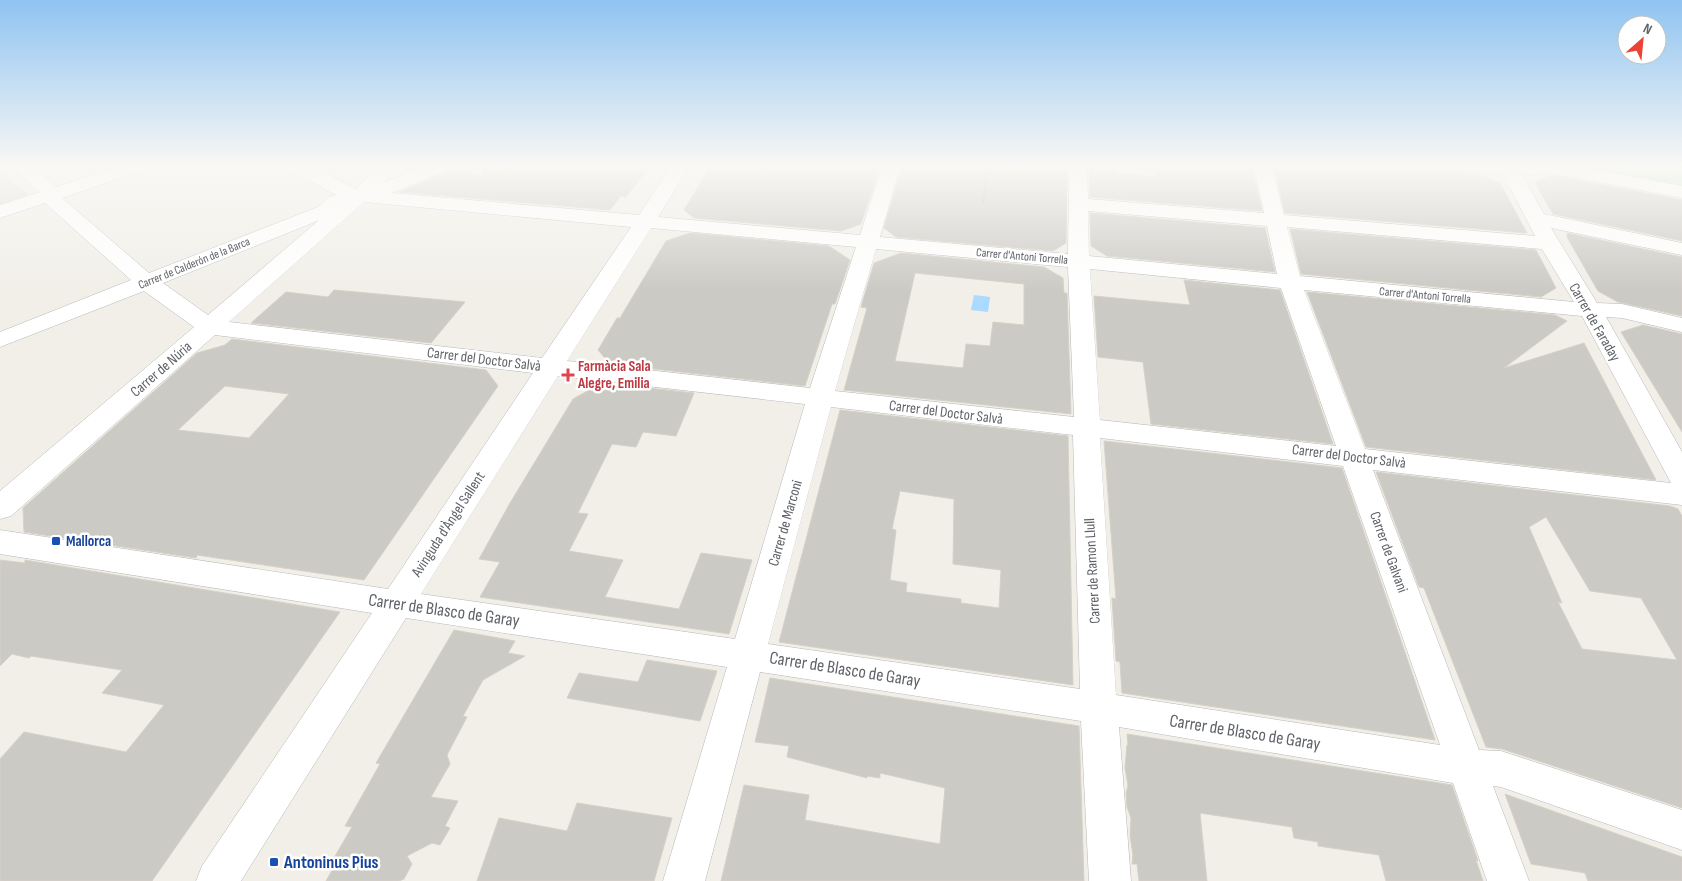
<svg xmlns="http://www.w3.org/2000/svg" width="1682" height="881" font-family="'Sofia Sans Condensed',sans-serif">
	<rect width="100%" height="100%" fill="#f1efe8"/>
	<polygon fill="#e1ded6" points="0,173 27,193 28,195 0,205"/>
	<polygon fill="#c5e8c5" points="1574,167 1682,167 1682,189"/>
	<polygon fill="#aadaff" points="974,295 990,297 988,312 971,310"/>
	<g fill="#cccac5" stroke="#d6d1c6" fill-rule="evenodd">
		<polygon points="483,167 643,167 641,170 647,170 626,197 621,196 610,210 399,192 457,168 482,177"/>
		<polygon points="710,167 880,167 861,224 841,231 694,218 684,210"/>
		<polygon points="902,167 1067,167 1066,243 1053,251 896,237 884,228"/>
		<polygon points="1089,167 1116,167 1116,173 1157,177 1154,167 1252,167 1262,211 1090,197"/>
		<polygon points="1274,167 1387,167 1476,174 1500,183 1527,233 1285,213"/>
		<polygon points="1552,175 1682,200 1682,241 1553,214 1535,183"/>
		<polygon points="1090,213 1265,228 1275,272 1107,256 1091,246"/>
		<polygon points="1290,229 1536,250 1556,288 1541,297 1301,274"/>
		<polygon points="690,233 829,246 850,260 835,304 832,304 805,386 610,364 598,350 617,318 620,318 666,241"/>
		<polygon points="1567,233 1682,257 1682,316 1618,302 1598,291 1567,237"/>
		<path d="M901,253L1044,267L1063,278L1064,293H1067L1071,414L844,390L867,308L861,307L874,263ZM915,273L1024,284V325L993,322L990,346L966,344L963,368L895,361Z"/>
		<polygon points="1184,280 1280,290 1333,444 1151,424 1143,362 1098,357 1094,296 1190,305"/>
		<polygon points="334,290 367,293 465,302 431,343 251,323 286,292 328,297"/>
		<polygon points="1307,292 1555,315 1567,321 1504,368 1584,343 1656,480 1366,447"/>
		<polygon points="1643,325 1682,334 1682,432 1621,332"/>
		<path d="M232,339L486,370L498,386L364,580L197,555L196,558L24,532L23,508L197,353L225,345ZM225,386L289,394L249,438L178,430Z"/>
		<polygon points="602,383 694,393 676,436 643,432 636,447 612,444 578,513 588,514 569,551 623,560 605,597 679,609 701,553 752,560 729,634 480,597 500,562 479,559 510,503 573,399"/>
		<path d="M840,410L1068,436L1073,685L779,642ZM900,491L954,499L953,564L1001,570L999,608L961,603V599L906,592L907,583L890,580L896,530L892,529Z"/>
		<polygon points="1104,441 1342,468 1435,740 1122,693 1120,662 1116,661 1112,598 1116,599"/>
		<path d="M1376,472L1670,506L1678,509L1682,516V808L1502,749L1486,747L1424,588L1419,587ZM1546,517L1590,591L1641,598L1677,660L1582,649L1558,602L1562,603L1529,527Z"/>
		<polygon points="0,560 25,563 25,560 340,612 152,881 0,881 0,759 24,732 126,752 164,705 102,693 122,670 31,656 29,658 12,654 0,666"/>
		<polygon points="454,630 515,641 508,653 525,656 483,680 463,716 467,717 447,755 450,764 431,797 458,801 445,826 450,828 440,845 432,843 407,856 412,864 404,879 399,881 326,881 336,863 331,863 352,827 345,826 380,764 376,763"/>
		<polygon points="647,660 717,671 700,721 567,698 579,673 638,682"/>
		<polygon points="770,678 1079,726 1084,881 721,881 744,785 809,795 805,820 940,844 945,788 880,773 880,778 867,776 867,778 787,757 789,746 755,742"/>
		<polygon points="1127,734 1452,785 1478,861 1476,860 1483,881 1386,881 1379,855 1318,846 1318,842 1294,838 1292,827 1200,813 1207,881 1139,881 1137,864 1132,864 1133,855 1130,836 1131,818 1127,807 1126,794 1128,785 1125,768 1127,745 1128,745"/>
		<polygon points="1505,794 1682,857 1682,881 1588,881 1585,873 1531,864"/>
		<polygon points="577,803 672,818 654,881 477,881 499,818 567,831"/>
	</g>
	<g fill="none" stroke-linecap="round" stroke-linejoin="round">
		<g stroke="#b5b8bc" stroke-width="1">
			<path id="minor" d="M12,167H33L56,187L115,167H144L142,171L62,198L149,273L318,207L328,197L336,195L292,171L290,167H313L356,189L376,167H396L384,182H386L422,167H448L446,171L391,193L639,215L671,167H689L658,217L860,235L882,167H900L880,237L1068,254L1069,167H1087L1088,199L1264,213L1254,167H1272L1284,215L1535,236L1503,174L1468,171L1466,167H1583L1682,186V198L1552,173L1544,169L1534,174L1522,175L1544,214L1682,243V255L1551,228L1597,303L1622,304L1682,318V332L1622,318L1606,317L1682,452V505L1373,470L1479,750L1501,751L1682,810V850L1501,787L1493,786L1529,881H1487L1453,783L1119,727L1131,881H1089L1081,721L760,672L705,881H663L727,667L406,618L241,881H196L202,866L372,613L0,554V530L388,589L533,373L215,335L11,516L0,519V491L194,327L144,291L0,347V332L131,280L45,203L0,218V205L40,192ZM364,202L631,227L542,358L229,322ZM1088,211L1267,226L1277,274L1089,256ZM319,220L208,315L163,283L310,224ZM1287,227L1542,249L1574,302L1300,276ZM651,228L856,247L810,388L567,361ZM876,249L1068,267L1074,417L835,391ZM1090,269L1281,288L1336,446L1100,420ZM1304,290L1582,316L1671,483L1365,449ZM558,376L805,404L735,639L421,594ZM831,407L1073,435L1080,689L768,644ZM1100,438L1343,466L1440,745L1116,695Z"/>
		</g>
		<g stroke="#9cc7a9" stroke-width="2.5" stroke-dasharray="4 2" stroke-linecap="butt">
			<polyline points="1679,167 1682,169"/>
			<polyline points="983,203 988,167"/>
		</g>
		<use href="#minor" fill="#fff" fill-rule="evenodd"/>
	</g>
	<linearGradient id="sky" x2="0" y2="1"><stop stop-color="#8fc3f1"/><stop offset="0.57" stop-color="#f9f8f5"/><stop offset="1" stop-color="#f9f8f5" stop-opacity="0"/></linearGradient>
	<rect width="1682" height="291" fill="url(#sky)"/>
	<path fill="#e0444e" stroke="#fff" stroke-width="2" d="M565.5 367.5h5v5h5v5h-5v5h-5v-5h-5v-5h5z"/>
	<g fill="#1a4fb4" stroke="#fff" stroke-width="2">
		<rect x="51" y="536" width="10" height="10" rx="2.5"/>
		<rect x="269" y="857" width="10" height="10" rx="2.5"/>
	</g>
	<g text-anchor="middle" stroke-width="5" stroke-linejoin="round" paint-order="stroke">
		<g font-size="12" fill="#5f6368" stroke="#fff">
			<text transform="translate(1022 256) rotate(5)" y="4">Carrer d'Antoni Torrella</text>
			<text transform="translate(194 263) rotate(-22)" y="4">Carrer de Calderón de la Barca</text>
			<text transform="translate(1425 295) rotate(5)" y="4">Carrer d'Antoni Torrella</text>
		</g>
		<g font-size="15" fill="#5f6368" stroke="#fff">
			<text transform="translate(1595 322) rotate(60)" y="5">Carrer de Faraday</text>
			<text transform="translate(484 359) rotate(7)" y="5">Carrer del Doctor Salvà</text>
			<text transform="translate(161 369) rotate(-41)" y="5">Carrer de Núria</text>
			<text transform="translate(946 412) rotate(7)" y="5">Carrer del Doctor Salvà</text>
			<text transform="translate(1349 456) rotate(7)" y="5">Carrer del Doctor Salvà</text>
			<text transform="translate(785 523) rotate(-74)" y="5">Carrer de Marconi</text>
			<text transform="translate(448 524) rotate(-57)" y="5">Avinguda d'Àngel Sallent</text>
			<text transform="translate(1389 552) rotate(70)" y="5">Carrer de Galvani</text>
			<text transform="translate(1092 571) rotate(-93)" y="5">Carrer de Ramon Llull</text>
		</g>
		<g font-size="15" font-weight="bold" fill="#be3a42" stroke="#fff" text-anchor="start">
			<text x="578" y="371">Farmàcia Sala<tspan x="578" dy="17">Alegre, Emilia</tspan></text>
		</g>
		<g font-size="15" font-weight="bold" fill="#164399" stroke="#fff" text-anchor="start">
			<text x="66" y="546">Mallorca</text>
		</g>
		<g font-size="18" fill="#5f6368" stroke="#fff">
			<text transform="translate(444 610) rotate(8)" y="6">Carrer de Blasco de Garay</text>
			<text transform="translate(845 669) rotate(9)" y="6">Carrer de Blasco de Garay</text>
			<text transform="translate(1245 732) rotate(9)" y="6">Carrer de Blasco de Garay</text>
		</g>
		<g font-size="18" font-weight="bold" fill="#164399" stroke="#fff" text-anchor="start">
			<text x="284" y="868">Antoninus Pius</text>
		</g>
	</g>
	<g transform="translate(1642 40) rotate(27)"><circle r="24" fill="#ffffff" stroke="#bfc1c3"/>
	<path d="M0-4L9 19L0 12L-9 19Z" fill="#ea4335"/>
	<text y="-8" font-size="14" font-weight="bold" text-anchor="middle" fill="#5f6368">N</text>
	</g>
</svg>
